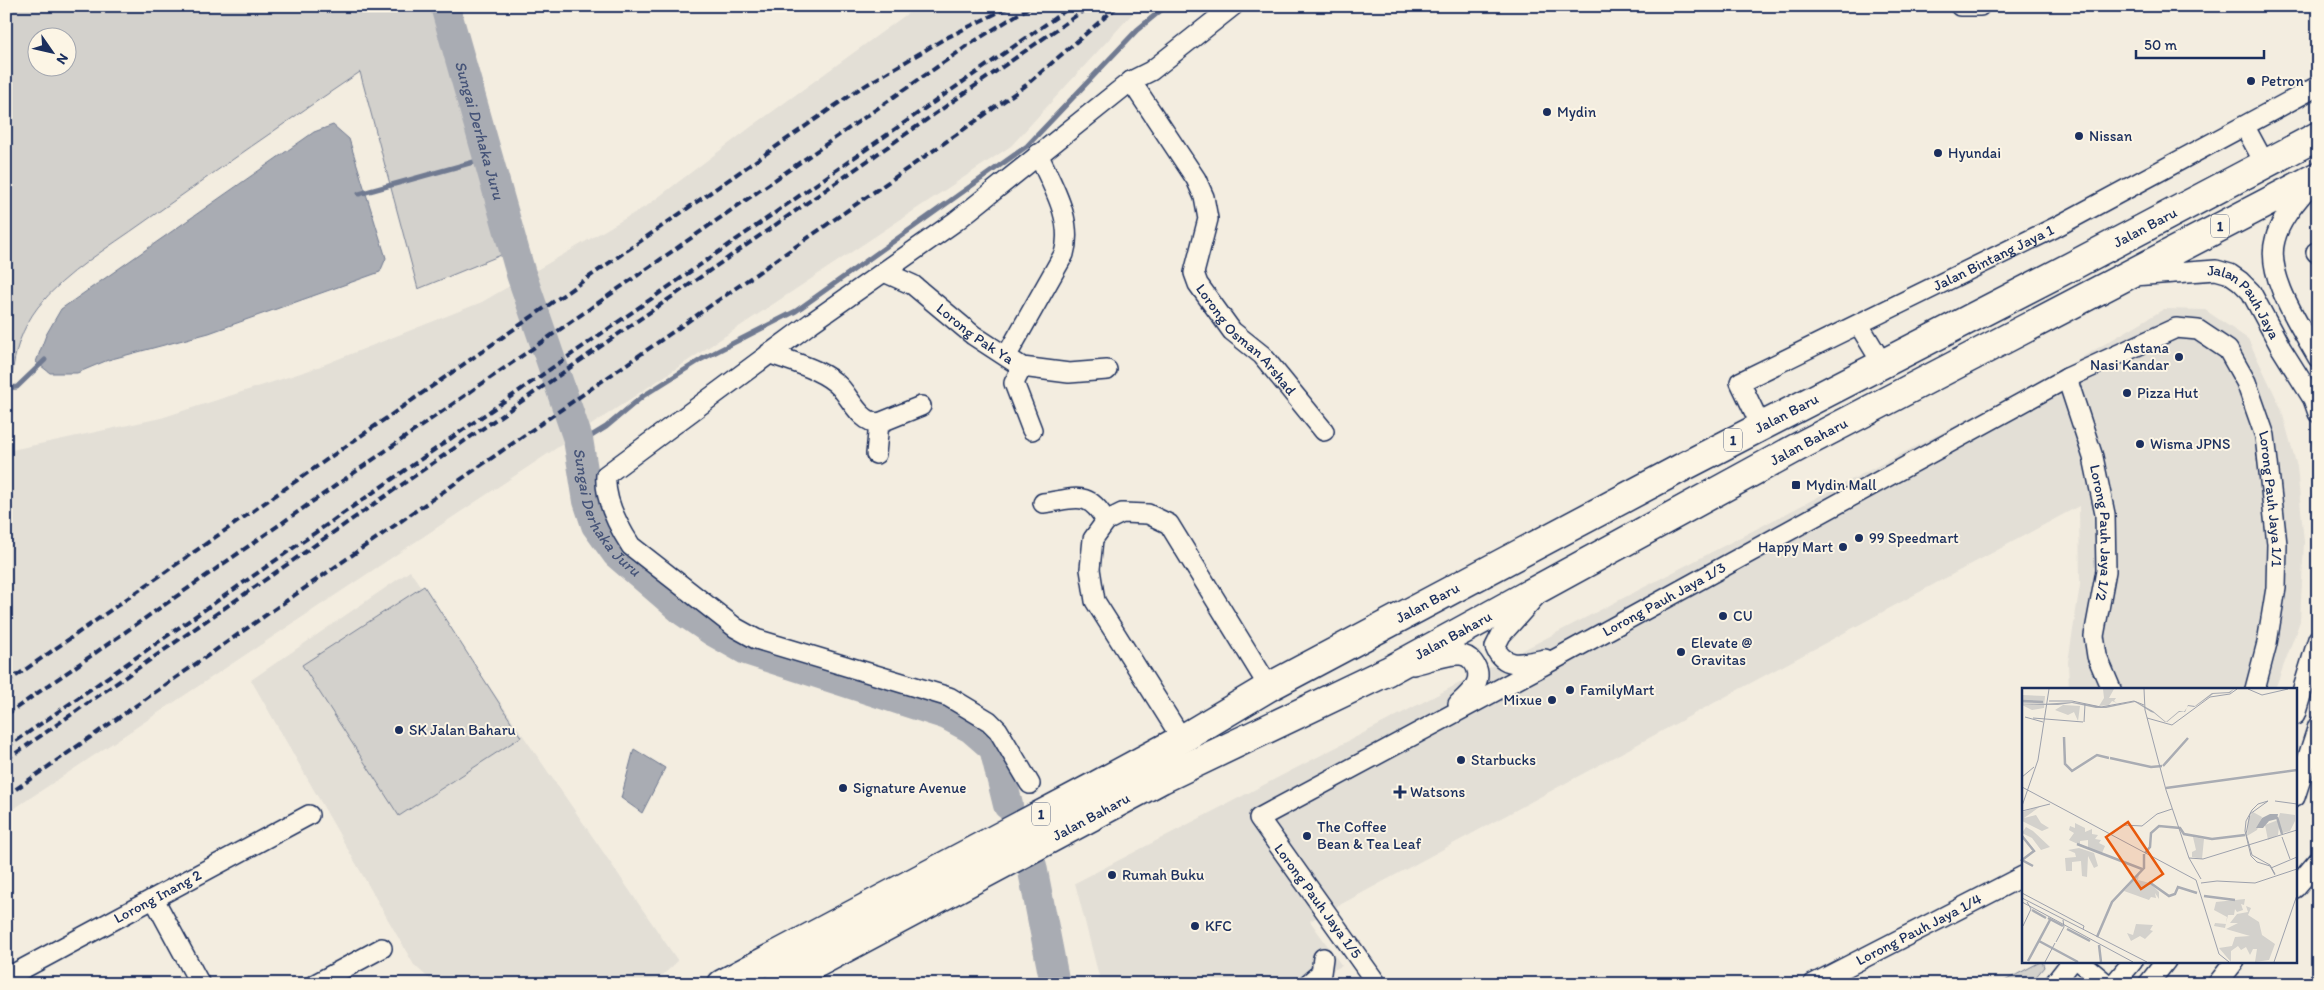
<svg xmlns="http://www.w3.org/2000/svg" width="2324" height="990" font-family="Itim,sans-serif">
	<rect width="100%" height="100%" fill="#f3ede0"/>
	<filter id="ink" filterUnits="userSpaceOnUse"><feTurbulence type="fractalNoise" baseFrequency=".02" numOctaves="2"/><feDisplacementMap in="SourceGraphic" scale="10" xChannelSelector="R" yChannelSelector="G"/><feConvolveMatrix kernelMatrix="1 2 1 2 8 2 1 2 1" color-interpolation-filters="sRGB"/></filter>
	<g filter="url(#ink)">
		<g fill="#e3dfd6">
			<polygon points="918,6 1142,6 1132,14 1011,146 6,814 6,446 7,451 161,418 313,369 482,302 648,205 751,127"/>
			<polygon points="2164,309 2205,310 2248,339 2281,408 2297,467 2304,542 2300,621 2275,689 2069,689 2068,662 2080,585 2079,506 1310,921 1342,966 1302,984 1101,984 1075,883 2047,378"/>
			<polygon points="410,571 678,961 653,984 435,984 414,965 251,680"/>
		</g>
		<g fill="#d3d1cc" stroke="#778095" fill-rule="evenodd">
			<path d="M6,6H436L506,253L418,289L360,72C287,121 216,171 144,222C108,248 66,272 38,307C22,328 14,352 12,377L6,379ZM38,38H68V68H38Z"/>
			<polygon points="424,586 521,737 399,816 302,665"/>
			<polygon points="2042,961 2044,967 2030,984 1999,984"/>
		</g>
		<g fill="#a9acb3" stroke="#707a91">
			<polygon points="333,125 349,139 386,258 380,272 209,333 108,360 77,373 50,373 36,362 46,335 61,309 314,132"/>
			<polygon points="634,749 665,768 642,813 621,798"/>
		</g>
		<g fill="none" stroke-linecap="round" stroke-linejoin="round">
			<g stroke="#707a91" stroke-width="5">
				<polyline points="359,194 488,158"/>
				<polyline points="6,388 17,387 45,360"/>
				<polyline points="578,439 588,438 606,427 643,396 702,359 796,311 1027,146 1137,30 1166,6"/>
			</g>
			<g stroke="#a9acb3" stroke-width="30">
				<path id="s1" d="M445,6L521,274L578,439L588,501L596,525L617,554L683,611L714,632L746,650L947,715L971,728L994,748L1008,805"/>
				<polyline points="1032,866 1055,984"/>
			</g>
			<g stroke="#1b2f5e" stroke-width="22">
				<g id="minor">
					<polyline points="1960,6 1980,6"/>
					<path id="s2" d="M1131,81L1196,179L1204,197L1208,219L1194,273L1198,284L1232,331L1262,355L1324,431"/>
					<polyline points="2245,127 2265,164"/>
					<path d="M2310,185C2297,201 2280,219 2275,240C2265,276 2301,327 2318,358"/>
					<polyline points="2316,252 2318,251"/>
					<path id="s3" d="M884,272L913,285L973,335L1022,367L1069,373L1107,370"/>
					<path id="s4" d="M2133,276L2216,270L2230,274L2240,281L2251,292L2281,348L2313,399L2318,413"/>
					<polyline points="1859,325 1882,363"/>
					<path d="M769,353C791,362 823,369 840,387C851,399 861,423 879,423L921,406"/>
					<path d="M1007,355L1064,254C1074,220 1052,185 1038,154"/>
					<polyline points="1022,367 1014,383 1032,430"/>
					<path id="s5" d="M2067,378L2093,457L2105,514L2106,571L2094,636L2097,656L2111,689"/>
					<path id="s6" d="M1761,426L1740,382L2054,228L2318,86"/>
					<polyline points="876,454 879,423"/>
					<path d="M1043,503C1075,499 1088,489 1106,521"/>
					<path d="M1536,596L1501,635L1495,647C1504,670 1525,663 1545,659"/>
					<path d="M1413,665C1427,662 1446,654 1460,655C1465,655 1470,658 1473,662C1486,679 1471,692 1458,704"/>
					<polyline points="2295,715 2318,639"/>
					<polyline points="1182,739 1095,601 1090,569 1093,539 1106,521 1122,513 1148,514 1169,524 1269,687"/>
					<path d="M1030,784L998,730L989,721L949,697L756,639L736,628L631,546C618,526 604,500 606,475L811,323L956,221L1131,81L1151,71L1233,6"/>
					<polyline points="2295,797 2318,726"/>
					<polyline points="2295,888 2318,861"/>
					<polyline points="154,899 200,984"/>
					<polyline points="2079,961 2107,984"/>
					<path id="s7" d="M6,978L309,815"/>
					<polyline points="315,984 382,948"/>
					<polyline points="1308,984 1321,973 1323,958"/>
					<path id="s8" d="M1377,984L1259,818L1559,657L2067,378L2176,328L2198,330L2228,350L2246,382L2265,436L2277,544L2276,588L2267,643L2255,689"/>
					<path id="s9" d="M1813,984L2023,876"/>
					<polyline points="2054,984 2072,961"/>
					<polyline points="2114,984 2133,961"/>
					<polyline points="2148,984 2166,961"/>
					<polyline points="2217,984 2235,961"/>
				</g>
			</g>
			<g stroke="#1b2f5e" stroke-width="31">
				<g id="highway">
					<path id="s10" d="M722,984L1095,786L1182,739L1269,687L1681,468L2072,266L2318,136"/>
					<path id="s11" d="M778,984L1162,779L1388,671L1798,447L2318,176"/>
				</g>
			</g>
			<use href="#minor" stroke="#fcf5e5" stroke-width="19"/>
			<use href="#highway" stroke="#fcf5e5" stroke-width="28"/>
			<g stroke="#1b2f5e" stroke-width="4" stroke-dasharray="8 4" stroke-linecap="butt">
				<polyline points="6,683 856,91 944,39 1011,6"/>
				<polyline points="6,715 970,44 1031,6"/>
				<polyline points="6,748 1072,6"/>
				<polyline points="6,760 1090,6"/>
				<polyline points="6,796 983,116 1025,86 1118,6"/>
			</g>
		</g>
	</g>
	<g fill="#1b2f5e" stroke="#fcf5e5" stroke-width="2">
		<circle cx="2251" cy="81" r="5"/>
		<circle cx="1547" cy="112" r="5"/>
		<circle cx="2079" cy="136" r="5"/>
		<circle cx="1938" cy="153" r="5"/>
		<circle cx="2179" cy="357" r="5"/>
		<circle cx="2127" cy="393" r="5"/>
		<circle cx="2140" cy="444" r="5"/>
		<rect x="1791" y="480" width="10" height="10" rx="2.5"/>
		<circle cx="1859" cy="538" r="5"/>
		<circle cx="1843" cy="547" r="5"/>
		<circle cx="1723" cy="616" r="5"/>
		<circle cx="1681" cy="652" r="5"/>
		<circle cx="1570" cy="690" r="5"/>
		<circle cx="1552" cy="700" r="5"/>
		<circle cx="399" cy="730" r="5"/>
		<circle cx="1461" cy="760" r="5"/>
		<circle cx="843" cy="788" r="5"/>
		<path d="M1397.5 784.5h5v5h5v5h-5v5h-5v-5h-5v-5h5z"/>
		<circle cx="1307" cy="836" r="5"/>
		<circle cx="1112" cy="875" r="5"/>
		<circle cx="1195" cy="926" r="5"/>
	</g>
	<g text-anchor="middle" stroke-width="4" stroke-linejoin="round" paint-order="stroke">
		<g fill="#fcf5e5" stroke="#5e6a86" stroke-width="1">
			<rect x="2211" y="214.5" width="18" height="23" rx="4"/>
			<rect x="1724" y="428.5" width="18" height="23" rx="4"/>
			<rect x="1032" y="802.5" width="18" height="23" rx="4"/>
		</g>
		<g font-size="14" font-weight="bold" fill="#1b2f5e">
			<text x="2220" y="231">1</text>
			<text x="1733" y="445">1</text>
			<text x="1041" y="819">1</text>
		</g>
		<g font-size="15" fill="#1b2f5e" stroke="#fcf5e5" text-anchor="start">
			<text x="2261" y="86">Petron</text>
			<text x="1557" y="117">Mydin</text>
			<text x="2089" y="141">Nissan</text>
			<text x="1948" y="158">Hyundai</text>
			<text x="2169" y="353" text-anchor="end">Astana<tspan x="2169" dy="17">Nasi Kandar</tspan></text>
			<text x="2137" y="398">Pizza Hut</text>
			<text x="2150" y="449">Wisma JPNS</text>
			<text x="1806" y="490">Mydin Mall</text>
			<text x="1869" y="543">99 Speedmart</text>
			<text x="1833" y="552" text-anchor="end">Happy Mart</text>
			<text x="1733" y="621">CU</text>
			<text x="1691" y="648">Elevate @<tspan x="1691" dy="17">Gravitas</tspan></text>
			<text x="1580" y="695">FamilyMart</text>
			<text x="1542" y="705" text-anchor="end">Mixue</text>
			<text x="409" y="735">SK Jalan Baharu</text>
			<text x="1471" y="765">Starbucks</text>
			<text x="853" y="793">Signature Avenue</text>
			<text x="1410" y="797">Watsons</text>
			<text x="1317" y="832">The Coffee<tspan x="1317" dy="17">Bean &amp; Tea Leaf</tspan></text>
			<text x="1122" y="880">Rumah Buku</text>
			<text x="1205" y="931">KFC</text>
		</g>
		<g font-size="15" fill="#1b2f5e" stroke="#fcf5e5">
			<text dy="5" stroke="none"><textPath href="#s10" startOffset="1612">Jalan Baru</textPath></text>
			<text dy="5" stroke="none"><textPath href="#s6" startOffset="331">Jalan Bintang Jaya 1</textPath></text>
			<text dy="5" stroke="none"><textPath href="#s4" startOffset="126">Jalan Pauh Jaya</textPath></text>
			<text dy="5" stroke="none"><textPath href="#s3" startOffset="111">Lorong Pak Ya</textPath></text>
			<text dy="5" stroke="none"><textPath href="#s2" startOffset="301">Lorong Osman Arshad</textPath></text>
			<text dy="5" stroke="none"><textPath href="#s10" startOffset="1208">Jalan Baru</textPath></text>
			<text dy="5" stroke="none"><textPath href="#s11" startOffset="1165">Jalan Baharu</textPath></text>
			<text dy="5" stroke="none"><textPath href="#s8" startOffset="1459">Lorong Pauh Jaya 1/1</textPath></text>
			<text dy="5" stroke="none"><textPath href="#s5" startOffset="160">Lorong Pauh Jaya 1/2</textPath></text>
			<text dy="5" stroke="none"><textPath href="#s8" startOffset="664">Lorong Pauh Jaya 1/3</textPath></text>
			<text dy="5" stroke="none"><textPath href="#s10" startOffset="802">Jalan Baru</textPath></text>
			<text dy="5" stroke="none"><textPath href="#s11" startOffset="760">Jalan Baharu</textPath></text>
			<text dy="5" stroke="none"><textPath href="#s11" startOffset="355">Jalan Baharu</textPath></text>
			<text dy="5" stroke="none"><textPath href="#s7" startOffset="172">Lorong Inang 2</textPath></text>
			<text transform="translate(1318 901) rotate(54)" y="5">Lorong Pauh Jaya 1/5</text>
			<text dy="5" stroke="none"><textPath href="#s9" startOffset="119">Lorong Pauh Jaya 1/4</textPath></text>
		</g>
		<g font-size="16" font-style="italic" fill="#465478" stroke="#fcf5e5">
			<text dy="6" stroke="none"><textPath href="#s1" startOffset="129">Sungai Derhaka Juru</textPath></text>
			<text dy="6" stroke="none"><textPath href="#s1" startOffset="534">Sungai Derhaka Juru</textPath></text>
		</g>
	</g>
	<g transform="translate(2022 688)">
		<rect width="275" height="275" fill="#f3ede0"/>
		<path d="M81,1H92L87,10H94L92,13L95,15L90,13L87,17L77,18L82,10ZM0,7L23,8L22,20L10,22L0,17ZM41,17L58,18L56,33L52,24L46,27L33,22ZM19,118L2,130L14,127L19,135L27,140L20,143L0,133V124ZM231,124L240,129L235,142L225,148L226,131ZM258,125L273,127V133L268,143L261,145L257,139L256,147L246,152L243,137L256,132ZM53,135L63,140V144L70,141V146L76,147L73,151L79,152L77,155L83,158L80,165L66,160V152L58,153V157L47,152L52,145L47,142L48,138L53,140ZM4,139L11,143L28,159L19,162L10,150L0,145ZM171,149L182,151L180,171L170,169V164L174,162ZM57,160L72,165L76,178L72,180L66,168L65,189L60,188L59,173L50,174V183H44L43,170L54,169L53,165L46,162ZM117,186L116,192L128,195L137,204V211L133,205L134,210L129,209L127,212L102,203ZM223,211L222,217L219,216L221,222L215,224L213,221L212,227H206L203,240L192,238L193,235L204,236L205,229L192,222L194,214ZM224,218L229,220L226,227L237,234L240,247L253,256L247,272L233,274L235,261H231L228,267L224,259L219,262L216,258L209,263V274L197,260L210,258L213,249L228,248L204,241L216,235H208L215,226L226,224ZM114,236L131,237L128,242L131,243L123,251L118,248L109,253L105,245L111,247Z" fill="#d3d1cc"/>
		<path d="M212,1L208,5L191,6L174,18L172,19L166,18L162,24H157L145,34H143L132,25L129,24L113,14L84,20H74L50,15L36,17H0L51,14L81,19L113,13L131,23L144,34L157,23L163,24L166,17L173,18L190,5L207,4ZM248,126H256L255,131L247,133L241,140H234L240,130Z" fill="#a9acb3"/>
		<path fill="none" stroke="#a9acb3" stroke-width="2.5" d="M0,13L21,14M42,49L43,76L50,83L75,67L87,70M88,70L129,79L140,78M141,78L166,50M144,100L275,82M255,129L260,146M0,148L12,163L0,172L11,178M55,156L120,181M123,165L128,159L129,145L137,138L158,140L162,146L190,151L223,147M127,194L147,208L153,206L156,199L175,205M182,208L213,212M10,222L24,230M26,230L41,238M45,241L68,253M75,249L90,214L122,180V166M17,253L56,274M77,257L79,274M6,273L28,232"/>
		<path fill="none" stroke="#9da1ac" stroke-width="1" d="M122,1L123,22L144,102L167,170L179,191M226,1L240,7L266,1M27,13H50L79,19L112,13L122,17M3,29L21,34M11,30L61,34M125,30L150,37L188,9L208,6L215,1M62,34L63,16M0,89L12,79M0,99L174,192L197,266L207,274M253,113L275,116M0,118L16,72L27,1M0,123L28,116M90,146L102,137L120,138L135,126L150,121M260,149L268,171M167,170L181,171L275,142M249,180L275,169M253,187L248,178L235,174L229,168L223,143L224,133L230,122L236,116L246,113L228,126L224,146L230,167L248,177L253,186M179,195L195,193L233,195L275,181M0,205L62,238L61,241M0,210L125,274M0,214L111,274M1,238L9,221L5,214M34,254L42,239L41,232M23,274L33,255M252,274L275,207"/>
		<path fill="#e8590c" fill-opacity="0.15" stroke="#e8590c" stroke-width="2.5" d="M106,134L141,186L119,201L84,149Z"/>
		<rect width="275" height="275" fill="none" stroke="#1b2f5e" stroke-width="2.5"/>
	</g>
	<rect width="2324" height="990" fill="none" stroke="#fcf5e5" stroke-width="25"/>
	<rect x="12" y="12" width="2299" height="965" fill="none" stroke="#1b2f5e" stroke-width="2" filter="url(#ink)"/>
	<g transform="translate(52 52) rotate(124)"><circle r="24" fill="#fcf5e5" stroke="#a2a6af"/>
	<path d="M0-4L9 19L0 12L-9 19Z" fill="#1b2f5e"/>
	<text y="-8" font-size="14" font-weight="bold" text-anchor="middle" fill="#1b2f5e">N</text>
	</g>
	<path d="M2136 50v8h128v-8" fill="none" stroke="#1b2f5e" stroke-width="2.5"/>
	<text x="2144" y="50" font-size="15" fill="#1b2f5e" stroke="#fcf5e5" stroke-width="4" paint-order="stroke">50 m</text>
</svg>
